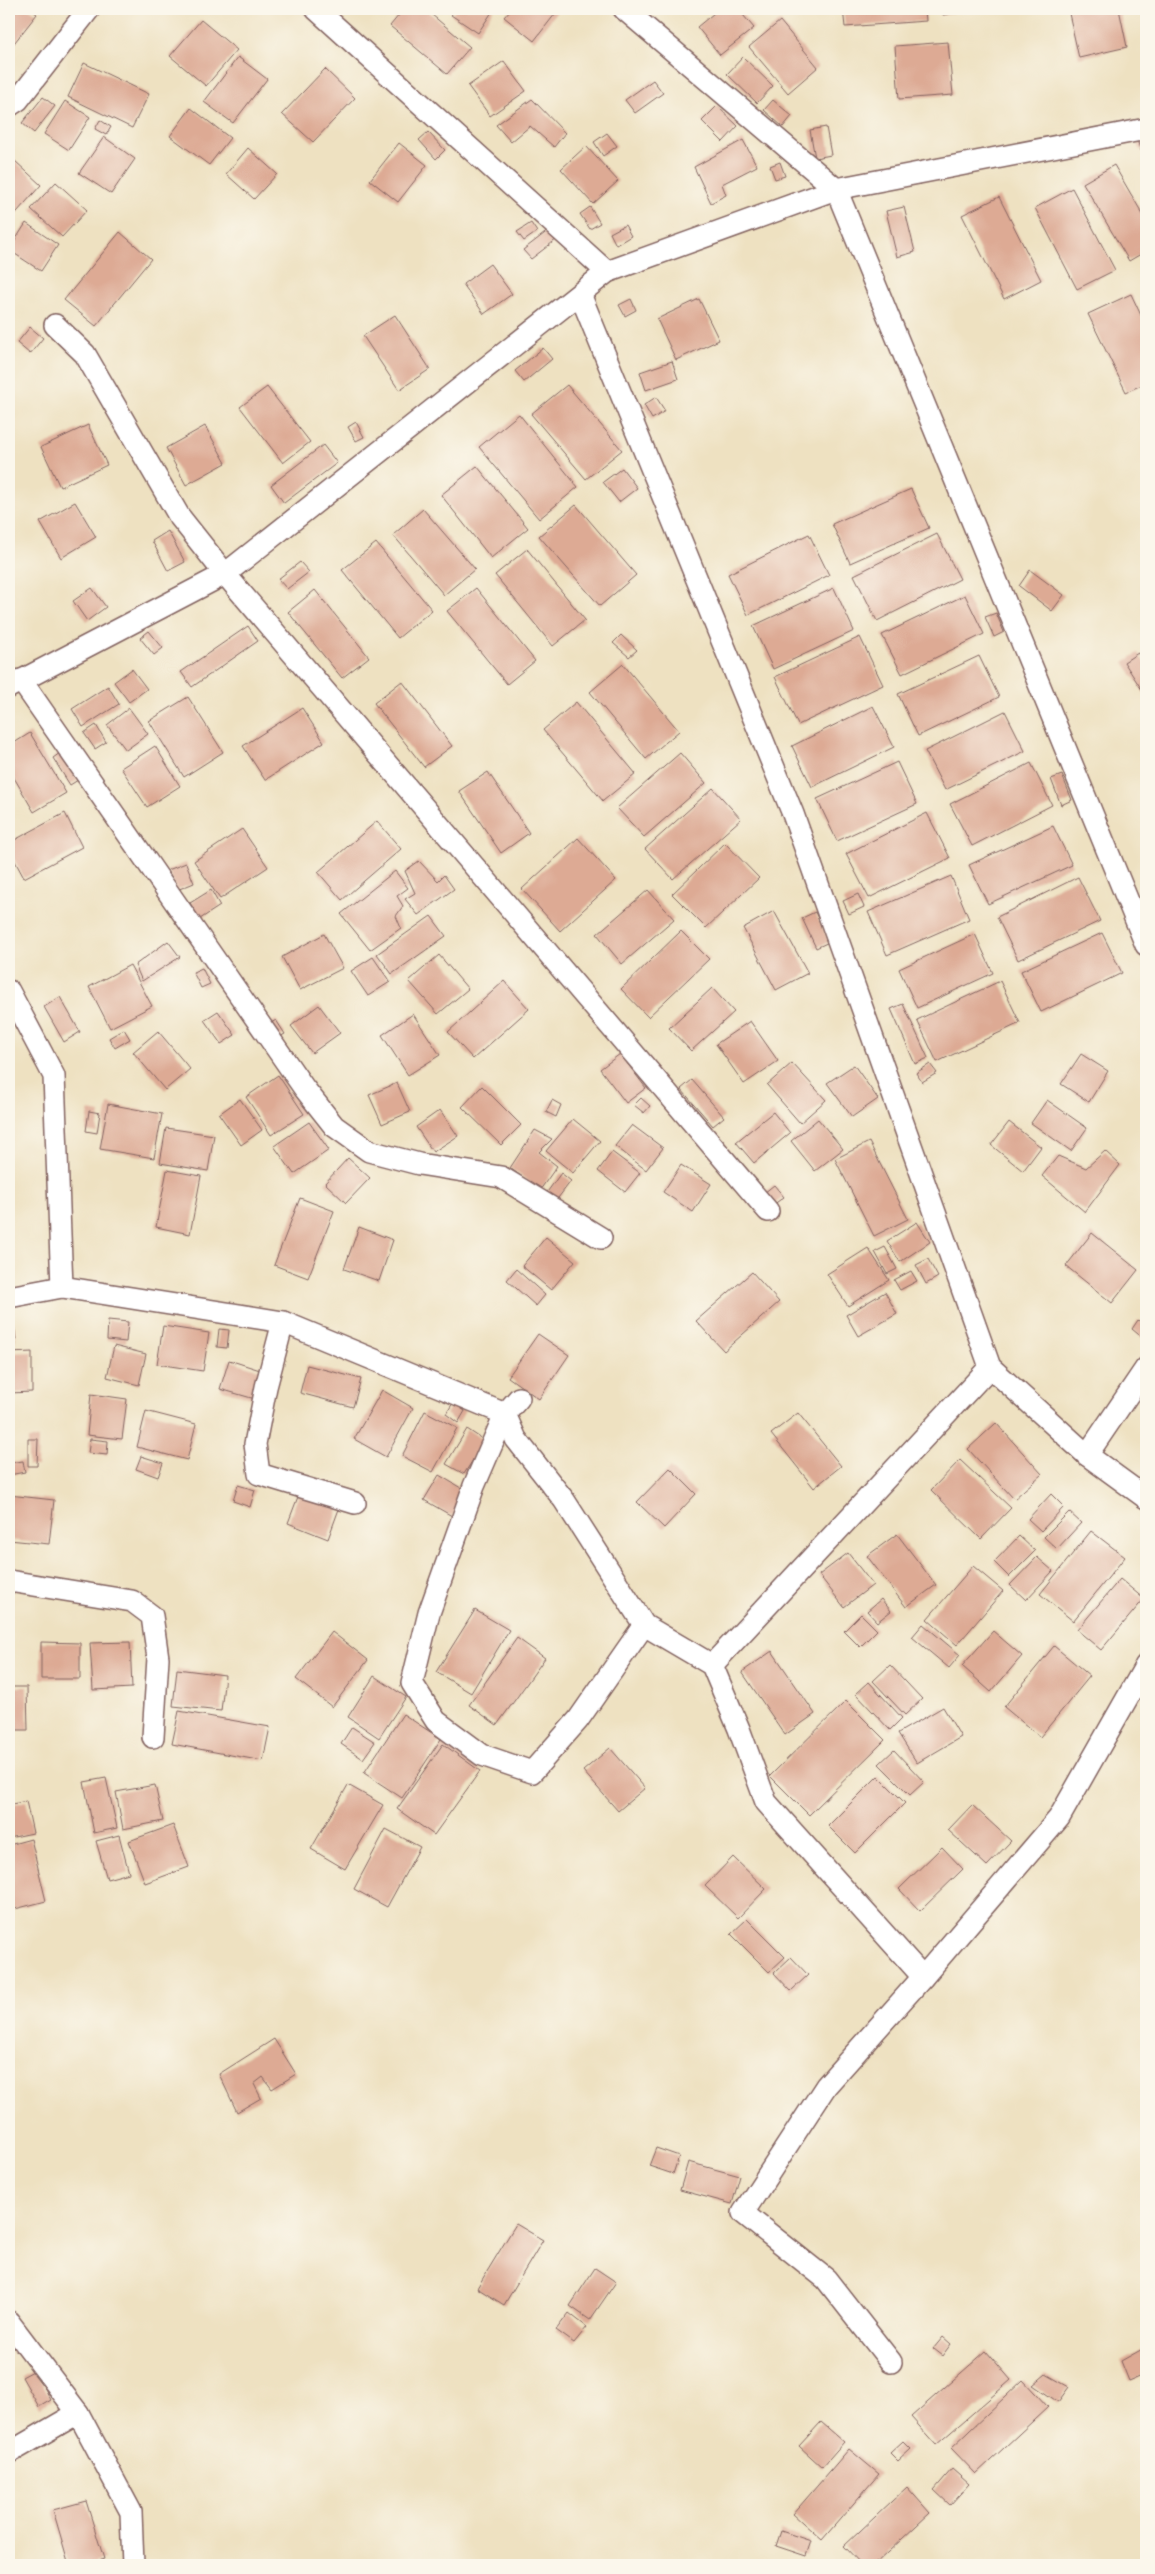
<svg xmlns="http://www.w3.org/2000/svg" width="1155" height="2574" font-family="'Libre Bodoni',serif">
	<rect width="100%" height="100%" fill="#fbf7ec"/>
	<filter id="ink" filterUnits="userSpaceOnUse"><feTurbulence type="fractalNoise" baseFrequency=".02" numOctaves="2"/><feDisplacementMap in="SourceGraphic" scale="10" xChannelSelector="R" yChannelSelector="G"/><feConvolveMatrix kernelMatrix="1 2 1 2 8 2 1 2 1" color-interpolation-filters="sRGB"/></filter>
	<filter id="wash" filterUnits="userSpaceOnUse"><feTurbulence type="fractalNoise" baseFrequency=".0096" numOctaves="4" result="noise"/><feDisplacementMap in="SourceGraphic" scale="20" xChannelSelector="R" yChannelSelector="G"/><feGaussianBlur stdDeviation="1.12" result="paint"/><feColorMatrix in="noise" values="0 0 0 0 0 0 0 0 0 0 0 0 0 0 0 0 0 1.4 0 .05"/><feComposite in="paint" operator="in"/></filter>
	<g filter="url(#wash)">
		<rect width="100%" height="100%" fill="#eee1c1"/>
		<g id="blocks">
			<g fill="#ddaa94">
				<polygon points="9,9 30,9 37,14 11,47 9,45"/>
				<polygon points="404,9 425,9 470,47 447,74 390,26"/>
				<polygon points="456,9 494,9 478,33 451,15"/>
				<polygon points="511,9 559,9 534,41 504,17"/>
				<polygon points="719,9 738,9 754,28 720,55 697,27"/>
				<polygon points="843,9 925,9 926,21 845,27"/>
				<polygon points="941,9 964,9 964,11 943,15"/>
				<polygon points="1068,9 1119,9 1127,47 1079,58"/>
				<polygon points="201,20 237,50 206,86 170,56"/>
				<polygon points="780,21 818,67 788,93 749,47"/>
				<polygon points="948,42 953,95 899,99 895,46"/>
				<polygon points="238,57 267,79 233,123 204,102"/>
				<polygon points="743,57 773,86 757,103 727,74"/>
				<polygon points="504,61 526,91 490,116 468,86"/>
				<polygon points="84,63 149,94 132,128 68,97"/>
				<polygon points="325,69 355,98 313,142 282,114"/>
				<polygon points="653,80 663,93 635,113 625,100"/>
				<polygon points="43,97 55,106 34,133 22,123"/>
				<polygon points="532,99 565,133 554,147 530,126 511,142 496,125"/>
				<polygon points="773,100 792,116 783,127 764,110"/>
				<polygon points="65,101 90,117 69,150 44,134"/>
				<polygon points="717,106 738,126 723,142 702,121"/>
				<polygon points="191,108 230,138 209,165 170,136"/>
				<polygon points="100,120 111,127 106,135 95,129"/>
				<polygon points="826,127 831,155 815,158 810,130"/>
				<polygon points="428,132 445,150 436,159 419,140"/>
				<polygon points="607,133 617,146 603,156 594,142"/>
				<polygon points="1146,136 1146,149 1140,150 1137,139"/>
				<polygon points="104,137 135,159 111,194 79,173"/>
				<polygon points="743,140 757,166 722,184 726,195 711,203 694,167"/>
				<polygon points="399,143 427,165 398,202 370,180"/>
				<polygon points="586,146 618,181 593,204 561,169"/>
				<polygon points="248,148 277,174 254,199 226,174"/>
				<polygon points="14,160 41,185 9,221 9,166"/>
				<polygon points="780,162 785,176 775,179 770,166"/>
				<polygon points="1114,165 1146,220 1146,251 1129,261 1083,183"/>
				<polygon points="56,182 87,210 62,237 31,209"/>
				<polygon points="1072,188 1115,270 1077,289 1035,208"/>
				<polygon points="999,197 1041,280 1004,299 962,215"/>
				<polygon points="590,207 600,223 590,229 580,214"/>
				<polygon points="904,207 915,252 897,257 886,211"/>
				<polygon points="26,223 58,245 41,271 9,250"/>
				<polygon points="531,223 537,232 524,241 517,232"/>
				<polygon points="625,225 631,236 616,245 610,233"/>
				<polygon points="549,230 557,239 531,259 523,250"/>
				<polygon points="120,232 151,259 96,326 64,300"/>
				<polygon points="490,264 512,294 484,314 463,284"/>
				<polygon points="1131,294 1146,326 1146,383 1126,392 1088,314"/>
				<polygon points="631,299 636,310 625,316 619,305"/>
				<polygon points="699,299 719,340 676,360 657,319"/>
				<polygon points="395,315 430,369 399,390 363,336"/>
				<polygon points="30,327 43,338 30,354 17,343"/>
				<polygon points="543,348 552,359 524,382 515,371"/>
				<polygon points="672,361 678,379 646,390 640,372"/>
				<polygon points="567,385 622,450 586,479 531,414"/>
				<polygon points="267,387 310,442 283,463 240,407"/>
				<polygon points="656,397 665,411 652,419 644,405"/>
				<polygon points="519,414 578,487 539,519 479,447"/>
				<polygon points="356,422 364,437 356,441 348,427"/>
				<polygon points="88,425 107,465 60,487 41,447"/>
				<polygon points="205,426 226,463 186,485 166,448"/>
				<polygon points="323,445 337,463 284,503 271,485"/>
				<polygon points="477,466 528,528 491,558 441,495"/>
				<polygon points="622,468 637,488 619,502 603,482"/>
				<polygon points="911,489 929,528 850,563 832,524"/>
				<polygon points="75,502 96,537 61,558 40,522"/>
				<polygon points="576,505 636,575 600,606 539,536"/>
				<polygon points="423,509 475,569 444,595 393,535"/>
				<polygon points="168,531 185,562 168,571 152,541"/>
				<polygon points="809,534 829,575 748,615 728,574"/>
				<polygon points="937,534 960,579 877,621 854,575"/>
				<polygon points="376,543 432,610 398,638 342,570"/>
				<polygon points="527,549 585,620 553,646 495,575"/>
				<polygon points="300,562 309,572 287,589 278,579"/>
				<polygon points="1030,570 1064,595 1052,611 1019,586"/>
				<polygon points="92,588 106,607 87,621 73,601"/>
				<polygon points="476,588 535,661 507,684 447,611"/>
				<polygon points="834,588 854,631 773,669 753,626"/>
				<polygon points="315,590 369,657 342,678 288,612"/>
				<polygon points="965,595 984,634 902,674 882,635"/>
				<polygon points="996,613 1004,632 994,637 985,617"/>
				<polygon points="248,626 258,641 192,687 181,672"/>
				<polygon points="149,631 163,648 154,655 140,638"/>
				<polygon points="621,635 637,650 629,657 613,643"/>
				<polygon points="860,637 883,685 798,725 775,677"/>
				<polygon points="1138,653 1146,665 1146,696 1124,662"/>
				<polygon points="979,656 999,697 918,736 898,694"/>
				<polygon points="623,664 679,731 646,759 590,692"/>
				<polygon points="132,669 147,689 129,702 114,682"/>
				<polygon points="402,681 452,746 424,767 374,703"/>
				<polygon points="108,686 119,704 83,727 72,709"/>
				<polygon points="188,697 223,752 184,777 149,721"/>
				<polygon points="576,702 636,774 603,801 543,730"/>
				<polygon points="873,706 894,747 812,787 792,746"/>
				<polygon points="129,708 148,734 126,750 107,725"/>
				<polygon points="302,708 324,742 265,780 243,746"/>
				<polygon points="1005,711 1025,751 945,790 925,751"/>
				<polygon points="96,725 106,742 95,749 84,733"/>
				<polygon points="30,733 66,793 34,812 9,769 9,746"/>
				<polygon points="155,746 180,786 147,807 121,768"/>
				<polygon points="60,753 78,780 70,785 53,758"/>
				<polygon points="680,753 706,783 644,837 617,808"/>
				<polygon points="897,762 917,804 837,841 817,799"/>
				<polygon points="1031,763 1052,805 972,846 950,804"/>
				<polygon points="488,772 529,833 501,853 459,791"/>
				<polygon points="1062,775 1072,800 1061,805 1051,779"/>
				<polygon points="713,788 741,819 673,879 645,849"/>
				<polygon points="65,813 82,847 24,878 9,850 9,843"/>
				<polygon points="927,813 950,858 869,898 846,854"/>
				<polygon points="377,821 401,849 342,900 318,872"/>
				<polygon points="1053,826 1072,865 988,904 969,865"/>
				<polygon points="242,829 268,867 220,899 194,861"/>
				<polygon points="578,838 616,880 560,931 522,889"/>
				<polygon points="725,843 759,878 706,928 672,894"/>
				<polygon points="419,861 438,881 444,875 454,889 418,915 405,899 415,893 405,871"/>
				<polygon points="186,863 194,883 177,890 168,870"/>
				<polygon points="395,871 408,888 397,896 403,906 396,916 401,928 370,950 341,914"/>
				<polygon points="951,876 969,919 887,955 868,912"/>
				<polygon points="1078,877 1100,921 1018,960 997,917"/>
				<polygon points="211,890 220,906 200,919 190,903"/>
				<polygon points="648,890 674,919 622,964 597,934"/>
				<polygon points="858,894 864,907 849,914 843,901"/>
				<polygon points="774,911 808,973 776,990 743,928"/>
				<polygon points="815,912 829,942 816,948 802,918"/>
				<polygon points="431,916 446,936 392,974 377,954"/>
				<polygon points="681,931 709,959 648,1017 621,989"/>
				<polygon points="1102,933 1122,973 1041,1012 1021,971"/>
				<polygon points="324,934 343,968 300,990 282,957"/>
				<polygon points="975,934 993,973 917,1008 899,969"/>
				<polygon points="168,941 180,957 142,981 135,965"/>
				<polygon points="439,955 468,989 438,1014 409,981"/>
				<polygon points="373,957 390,982 368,996 351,971"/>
				<polygon points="130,965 152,1006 110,1028 89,987"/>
				<polygon points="202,968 210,984 201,988 193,972"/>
				<polygon points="504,981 529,1009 473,1059 448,1032"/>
				<polygon points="1000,981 1020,1023 937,1062 917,1020"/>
				<polygon points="712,988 734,1012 691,1051 669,1028"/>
				<polygon points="60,997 80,1032 64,1042 44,1007"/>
				<polygon points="903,1004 928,1058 915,1064 891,1009"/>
				<polygon points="319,1005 340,1033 312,1053 291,1026"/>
				<polygon points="218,1011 235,1035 221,1044 204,1020"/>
				<polygon points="413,1014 440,1055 408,1075 382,1035"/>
				<polygon points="276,1020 285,1034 276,1039 268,1025"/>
				<polygon points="750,1021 778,1061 744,1084 716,1044"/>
				<polygon points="124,1029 130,1039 115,1048 109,1038"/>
				<polygon points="158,1031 190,1069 165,1090 133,1052"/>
				<polygon points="620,1054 646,1088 626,1103 600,1069"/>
				<polygon points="1081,1054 1108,1071 1089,1102 1061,1084"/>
				<polygon points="792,1063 826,1100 800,1123 767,1085"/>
				<polygon points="930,1064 937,1073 922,1082 916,1073"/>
				<polygon points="854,1065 878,1099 852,1117 827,1083"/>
				<polygon points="278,1075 304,1114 271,1135 246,1097"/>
				<polygon points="692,1080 724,1117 713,1126 681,1089"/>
				<polygon points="397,1083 410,1112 382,1124 369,1095"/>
				<polygon points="482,1086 521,1125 501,1145 462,1107"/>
				<polygon points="641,1098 650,1106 644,1113 634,1105"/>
				<polygon points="240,1099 262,1130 241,1145 219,1114"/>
				<polygon points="552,1100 561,1105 556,1117 546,1112"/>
				<polygon points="1047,1100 1087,1128 1071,1151 1031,1123"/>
				<polygon points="108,1104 162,1114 154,1158 100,1149"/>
				<polygon points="440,1110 458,1136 433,1152 416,1127"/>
				<polygon points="89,1111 100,1113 97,1133 86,1131"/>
				<polygon points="773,1112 790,1133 754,1163 736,1142"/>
				<polygon points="573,1119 600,1141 573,1173 546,1151"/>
				<polygon points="818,1119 843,1149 815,1171 791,1141"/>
				<polygon points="309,1122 329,1150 294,1174 274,1146"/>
				<polygon points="1009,1122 1041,1147 1023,1171 991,1145"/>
				<polygon points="632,1125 663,1148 646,1170 615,1146"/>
				<polygon points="166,1128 214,1135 208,1171 160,1163"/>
				<polygon points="535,1130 552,1139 539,1152 557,1166 540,1190 510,1168"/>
				<polygon points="869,1142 908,1219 874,1236 835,1159"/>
				<polygon points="1105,1151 1120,1165 1085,1212 1042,1176 1058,1156 1086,1168"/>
				<polygon points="612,1152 640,1173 625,1192 598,1171"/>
				<polygon points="348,1158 370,1178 346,1203 325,1183"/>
				<polygon points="681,1165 711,1184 693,1212 663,1192"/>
				<polygon points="167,1170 201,1176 190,1234 156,1227"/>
				<polygon points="561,1173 571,1181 555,1202 545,1195"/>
				<polygon points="774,1185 784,1197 773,1205 764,1193"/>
				<polygon points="300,1198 334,1211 308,1278 274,1265"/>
				<polygon points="917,1222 930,1242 900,1262 887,1241"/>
				<polygon points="359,1227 393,1240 379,1281 344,1269"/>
				<polygon points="1092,1233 1138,1270 1112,1303 1066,1266"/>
				<polygon points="546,1237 575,1261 551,1290 522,1266"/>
				<polygon points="885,1247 897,1269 887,1274 875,1252"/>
				<polygon points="868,1248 889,1280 848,1306 827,1274"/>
				<polygon points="928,1259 938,1277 926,1284 916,1265"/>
				<polygon points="516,1269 545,1295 536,1306 507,1280"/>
				<polygon points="911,1271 917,1281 900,1290 894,1280"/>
				<polygon points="752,1272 779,1302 724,1351 696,1321"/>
				<polygon points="885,1292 897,1314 858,1336 846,1315"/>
				<polygon points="13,1318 16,1340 9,1340 9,1319"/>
				<polygon points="108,1320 128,1322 126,1342 107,1340"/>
				<polygon points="1138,1320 1146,1327 1146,1336 1144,1339 1132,1329"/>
				<polygon points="163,1326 209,1333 203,1371 157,1364"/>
				<polygon points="219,1329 229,1330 227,1348 217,1347"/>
				<polygon points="538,1334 569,1355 539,1399 508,1377"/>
				<polygon points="114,1346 146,1354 139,1385 107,1377"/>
				<polygon points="32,1352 32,1392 9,1393 9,1353"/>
				<polygon points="229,1360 263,1371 255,1399 220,1389"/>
				<polygon points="307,1365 361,1379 353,1407 300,1393"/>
				<polygon points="382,1390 413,1408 386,1457 354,1439"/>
				<polygon points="91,1394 127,1399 122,1439 87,1435"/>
				<polygon points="453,1403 465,1411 458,1423 446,1414"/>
				<polygon points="146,1411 196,1424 187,1460 137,1447"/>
				<polygon points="425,1411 457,1428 433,1472 402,1456"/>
				<polygon points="798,1413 841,1466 814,1488 771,1434"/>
				<polygon points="996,1423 1042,1474 1014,1499 968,1449"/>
				<polygon points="467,1429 485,1441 464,1474 446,1464"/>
				<polygon points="28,1439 38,1439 37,1466 28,1466"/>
				<polygon points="90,1439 108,1441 107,1455 88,1453"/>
				<polygon points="141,1456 163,1463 158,1477 136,1469"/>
				<polygon points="960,1460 1011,1508 981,1539 931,1490"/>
				<polygon points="23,1461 25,1472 9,1475 9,1463"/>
				<polygon points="670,1468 696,1494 664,1528 637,1502"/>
				<polygon points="439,1475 466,1491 452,1516 424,1500"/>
				<polygon points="238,1485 255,1490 250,1507 233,1501"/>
				<polygon points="299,1494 339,1509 328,1539 288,1523"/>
				<polygon points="1051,1494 1064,1507 1041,1531 1028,1519"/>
				<polygon points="9,1495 54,1500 49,1544 9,1540"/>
				<polygon points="1069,1512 1081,1523 1057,1549 1044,1537"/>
				<polygon points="1091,1531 1125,1557 1073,1621 1040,1594"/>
				<polygon points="897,1534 936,1585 906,1607 867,1556"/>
				<polygon points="1019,1536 1035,1551 1009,1577 994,1562"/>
				<polygon points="848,1553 873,1585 844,1607 819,1575"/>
				<polygon points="1037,1557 1053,1571 1026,1600 1010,1585"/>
				<polygon points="973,1566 1003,1591 957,1645 927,1619"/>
				<polygon points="1120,1579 1144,1599 1101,1650 1077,1630"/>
				<polygon points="881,1599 891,1611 877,1622 867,1611"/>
				<polygon points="475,1610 509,1630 471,1693 436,1672"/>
				<polygon points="861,1614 877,1630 860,1647 844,1631"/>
				<polygon points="923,1624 960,1655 949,1668 912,1637"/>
				<polygon points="993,1631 1022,1656 991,1692 962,1666"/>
				<polygon points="332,1632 368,1660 332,1707 296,1679"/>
				<polygon points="517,1638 545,1658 497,1725 469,1705"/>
				<polygon points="41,1642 80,1643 80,1679 41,1679"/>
				<polygon points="130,1642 132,1688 93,1690 90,1643"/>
				<polygon points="1054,1646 1090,1676 1040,1737 1004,1707"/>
				<polygon points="772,1651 815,1714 785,1735 742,1672"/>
				<polygon points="890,1665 922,1699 905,1715 873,1681"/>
				<polygon points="177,1669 225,1675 221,1711 173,1706"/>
				<polygon points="374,1676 406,1697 379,1738 348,1717"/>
				<polygon points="869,1682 902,1718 890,1730 856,1694"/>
				<polygon points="9,1687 27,1687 28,1730 9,1730"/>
				<polygon points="846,1701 885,1740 809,1815 770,1776"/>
				<polygon points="943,1707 961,1737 917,1763 898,1733"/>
				<polygon points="179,1711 270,1727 263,1761 172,1744"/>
				<polygon points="403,1714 441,1739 402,1798 364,1773"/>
				<polygon points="352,1727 375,1742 363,1759 341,1744"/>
				<polygon points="443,1744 480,1771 434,1835 397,1809"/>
				<polygon points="610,1748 645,1788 618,1811 583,1771"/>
				<polygon points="894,1750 924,1782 910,1795 879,1764"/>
				<polygon points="878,1776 905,1803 855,1853 828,1826"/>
				<polygon points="106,1778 117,1828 94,1833 84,1782"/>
				<polygon points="155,1785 163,1821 123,1829 116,1792"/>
				<polygon points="348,1785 383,1805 345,1869 311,1849"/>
				<polygon points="26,1801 33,1833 9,1838 9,1805"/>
				<polygon points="972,1805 1011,1841 987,1866 948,1830"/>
				<polygon points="173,1825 189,1867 145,1883 129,1841"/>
				<polygon points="386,1829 420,1847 387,1907 354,1889"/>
				<polygon points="119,1835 129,1873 107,1879 96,1841"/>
				<polygon points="31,1839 46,1901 11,1910 9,1900 9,1845"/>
				<polygon points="942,1847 963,1869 920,1911 899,1889"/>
				<polygon points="733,1857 766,1889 738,1918 705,1886"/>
				<polygon points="747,1919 785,1957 769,1972 731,1934"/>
				<polygon points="791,1957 808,1975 791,1991 774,1973"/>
				<polygon points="274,2039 296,2074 272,2089 263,2077 254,2084 261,2098 237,2112 219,2074"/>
				<polygon points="656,2148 679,2156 673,2174 649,2166"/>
				<polygon points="688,2162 740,2176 732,2204 680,2190"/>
				<polygon points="516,2224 543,2240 504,2305 477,2288"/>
				<polygon points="595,2268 616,2282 590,2320 570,2306"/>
				<polygon points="569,2313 587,2327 574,2343 556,2330"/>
				<polygon points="943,2337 951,2344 942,2356 933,2349"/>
				<polygon points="1146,2347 1146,2374 1129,2381 1121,2361"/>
				<polygon points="986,2351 1011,2380 936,2445 911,2417"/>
				<polygon points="35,2370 51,2400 39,2407 22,2377"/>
				<polygon points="1046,2374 1069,2387 1058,2402 1033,2385"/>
				<polygon points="1023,2380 1048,2407 976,2474 951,2448"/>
				<polygon points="821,2422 844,2442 822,2467 799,2446"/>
				<polygon points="903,2441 911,2449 898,2461 890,2453"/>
				<polygon points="849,2449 879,2474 822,2540 793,2514"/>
				<polygon points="952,2469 969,2484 950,2505 934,2490"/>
				<polygon points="907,2487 930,2513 874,2565 862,2565 844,2546"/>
				<polygon points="86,2501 104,2559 84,2565 69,2565 53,2510"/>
				<polygon points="781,2531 811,2541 806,2556 776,2546"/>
			</g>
		</g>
	</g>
	<g filter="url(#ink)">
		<use href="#blocks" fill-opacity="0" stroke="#836360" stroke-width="1"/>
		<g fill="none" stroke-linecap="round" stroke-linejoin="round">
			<g stroke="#836360" stroke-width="24">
				<g id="minor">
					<polyline points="316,9 607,272"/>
					<polyline points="624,9 836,189 1146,945"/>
					<polyline points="9,106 18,100 89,9"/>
					<polyline points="580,294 793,814 990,1367 1087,1455 1146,1498"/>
					<polyline points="55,325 85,354 179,516 225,574 768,1211"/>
					<polyline points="21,680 304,1088 334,1126 369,1151 419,1164 501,1177 601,1238"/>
					<polyline points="9,687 225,574 607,272 836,189 1146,129"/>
					<polyline points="9,991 54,1076 62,1287"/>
					<polyline points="9,1297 62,1287 283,1322 505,1414 516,1439 564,1500 644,1625 712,1665 739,1729 766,1802 923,1977"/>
					<polyline points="283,1322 266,1387 255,1444 259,1474 355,1503"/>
					<polyline points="519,1398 505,1414 474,1486 429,1613 412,1683 436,1721 482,1755 532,1772 578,1720 644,1625"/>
					<polyline points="1087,1455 1146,1368"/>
					<polyline points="9,1581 132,1601 152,1616 158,1658 153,1737"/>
					<polyline points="712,1665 990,1367"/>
					<polyline points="9,2322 78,2413 131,2512 133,2565"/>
					<polyline points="891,2362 826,2279 743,2213 826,2086 923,1977 1059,1818 1146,1665"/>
					<polyline points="9,2453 78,2413"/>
				</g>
			</g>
			<use href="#minor" stroke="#fff" stroke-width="21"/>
		</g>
	</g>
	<rect width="1155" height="2574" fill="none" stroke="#fbf7ec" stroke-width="30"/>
</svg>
